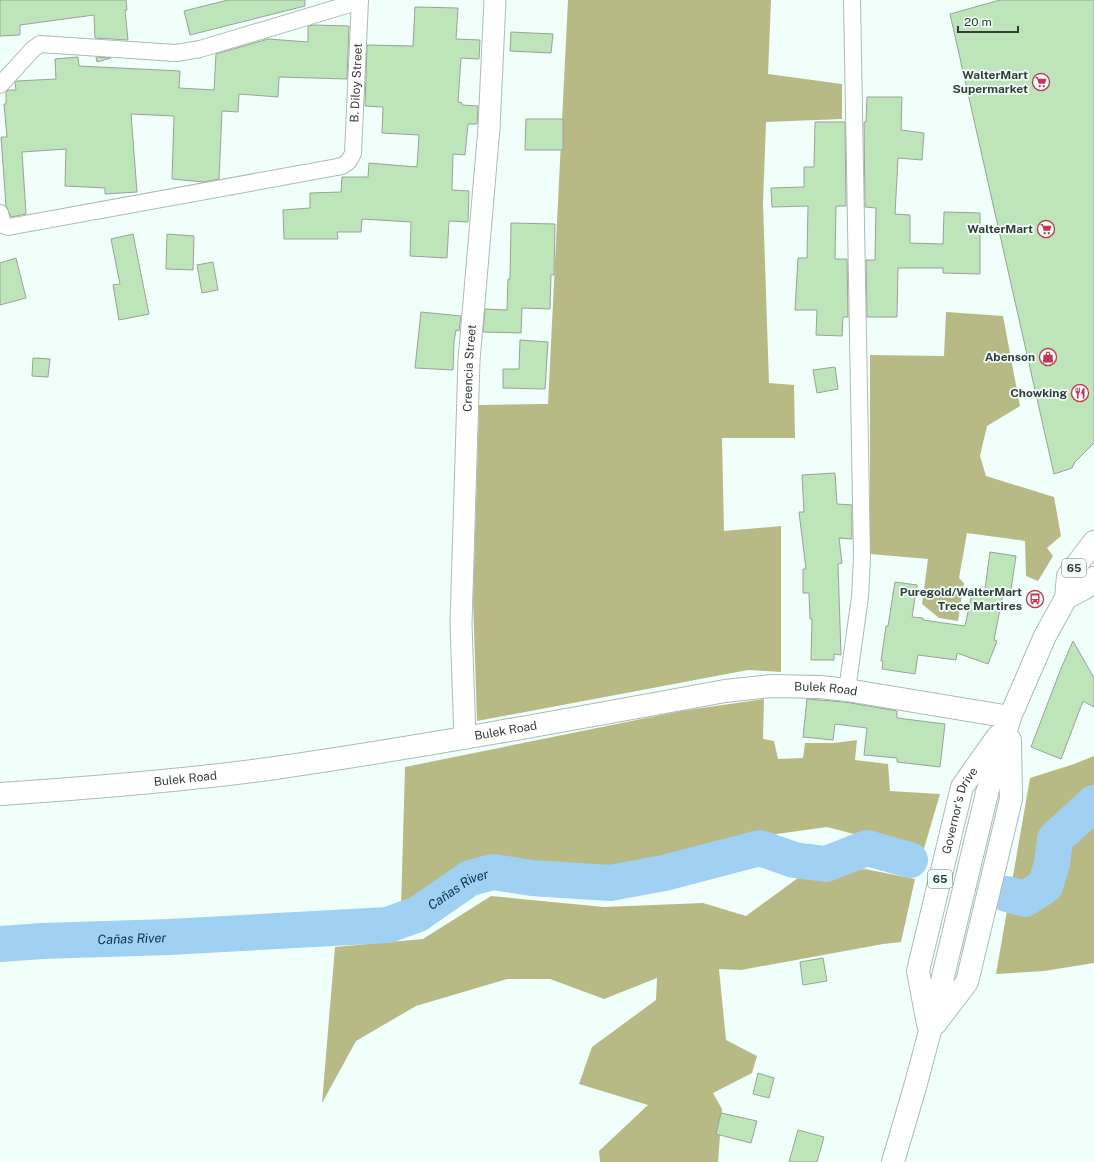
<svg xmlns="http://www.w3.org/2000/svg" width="1094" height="1162" font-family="'Public Sans',sans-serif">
	<rect width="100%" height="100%" fill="#f0fffa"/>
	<g fill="#b8ba86">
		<polygon points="568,0 771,0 768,74 842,84 842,119 766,122 763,203 769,383 794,385 795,438 722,438 724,531 781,526 781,672 748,670 477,721 473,600 479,405 548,404"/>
		<polygon points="946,312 1003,316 1020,406 987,426 980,456 986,476 1054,497 1061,536 1047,548 1053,556 1038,581 1026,576 1025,541 967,533 959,578 964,583 958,621 939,618 922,604 928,559 870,554 870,355 944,356"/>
		<polygon points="764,699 763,739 774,741 778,759 803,758 805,743 834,743 857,740 855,760 888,764 890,791 940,794 923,852 827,827 777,834 669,861 608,873 508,861 470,866 401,908 405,767 681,711"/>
		<polygon points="1094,756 1094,963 1044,971 996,974 1030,778 1074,764"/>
		<polygon points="865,869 915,879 901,942 883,944 741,970 719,969 726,1040 757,1056 752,1073 713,1093 722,1109 718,1162 600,1162 599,1151 648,1105 579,1084 592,1047 656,1000 657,978 604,999 550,979 507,979 416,1006 356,1041 322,1103 335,947 423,939 491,896 604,907 703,903 746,916 798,878"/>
	</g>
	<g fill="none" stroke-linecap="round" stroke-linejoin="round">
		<g stroke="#a0d0f2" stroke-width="36">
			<polyline points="1007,894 1025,899 1045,886 1052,864 1055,839 1094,803"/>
			<path id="s1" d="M0,944L42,941L169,937L388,925L418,914L470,878L493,872L532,878L610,883L664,873L760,848L794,860L826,864L867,848L910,860"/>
		</g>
	</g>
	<g fill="#bee4ba" stroke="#9aa299">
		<polygon points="0,0 126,0 127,10 125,10 128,40 95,38 94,15 20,25 20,35 0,36"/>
		<polygon points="228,0 305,0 305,6 190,35 184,11"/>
		<polygon points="1000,0 1094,0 1094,443 1075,462 1072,468 1054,474 950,14"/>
		<polygon points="415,7 458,8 456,39 480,40 479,59 461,58 458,102 462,103 462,105 478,106 477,124 468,124 465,155 453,154 452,190 469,191 468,222 449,221 447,258 410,256 411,222 362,219 361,232 337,232 338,239 284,239 283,210 310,208 310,193 341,192 342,177 368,177 369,163 417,167 419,135 382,133 383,107 365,106 367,45 413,46"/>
		<polygon points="314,25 349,26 347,79 279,77 278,97 239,94 238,112 222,111 219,179 204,182 172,179 174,116 131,114 137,192 105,194 105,188 65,186 66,149 22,152 26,214 11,217 6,206 1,137 7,137 4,104 6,104 6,92 8,90 16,90 15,82 17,81 56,79 55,59 78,57 79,66 180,71 179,88 214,90 216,54 268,39 308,42 308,26"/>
		<polygon points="511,32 553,34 551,53 510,51"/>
		<polygon points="96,57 111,58 97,62"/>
		<polygon points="867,97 902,97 901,130 924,133 922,160 898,158 895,214 910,215 910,243 943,244 944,212 980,213 980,274 943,273 943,268 898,268 897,317 867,317 866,260 875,260 876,208 865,207 864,122 866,122"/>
		<polygon points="526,119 563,119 563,150 525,150"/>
		<polygon points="815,122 845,122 846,206 836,206 835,259 847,259 848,317 843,317 842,336 816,335 817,310 795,310 798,258 807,258 808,206 772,207 771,188 804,187 804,167 814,167"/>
		<polygon points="511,223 555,224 554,275 551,275 550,309 522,308 521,333 483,332 485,309 507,310 508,279 510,279"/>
		<polygon points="133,234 149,314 119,320 113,285 120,284 111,239"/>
		<polygon points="167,234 194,236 193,270 166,269"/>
		<polygon points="16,258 26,298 0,305 0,263"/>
		<polygon points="213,262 218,290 202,293 197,265"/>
		<polygon points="421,312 461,316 459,331 456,330 454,342 453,370 415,368"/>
		<polygon points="520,340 548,342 545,389 503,388 503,369 519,369"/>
		<polygon points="33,358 50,359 48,377 32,376"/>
		<polygon points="835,367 838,389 817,393 813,370"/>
		<polygon points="835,473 837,504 852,505 852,539 839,538 842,563 838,564 841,655 834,654 834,660 811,660 812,619 810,619 809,593 803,593 803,569 806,569 799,512 804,512 802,475"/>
		<polygon points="990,552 1016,556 1010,596 1003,594 994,640 997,641 988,664 957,653 956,660 918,655 915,674 882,669 883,661 881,661 886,626 888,626 895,582 917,585 912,617 923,618 923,620 965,626 972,593 984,596"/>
		<polygon points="1073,641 1094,678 1094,707 1083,701 1061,759 1031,747 1060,671"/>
		<polygon points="807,699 845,702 897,711 897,718 945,724 940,767 897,762 897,758 864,755 867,728 835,724 833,740 803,737"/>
		<polygon points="823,958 827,981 803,985 800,962"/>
		<polygon points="758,1073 774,1078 769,1098 753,1094"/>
		<polygon points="721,1113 757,1121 751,1143 716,1134"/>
		<polygon points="798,1130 824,1137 817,1162 789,1162"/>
	</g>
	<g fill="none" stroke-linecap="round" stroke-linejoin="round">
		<g stroke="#adbbb7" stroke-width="18">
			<g id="minor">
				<polyline points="0,85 33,49 40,44 176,53 200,49 360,1"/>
				<path id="s2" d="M0,213L3,225L8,227L337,167C346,166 350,161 353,153L360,0"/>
				<polyline points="847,690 860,597 862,559 852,0"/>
			</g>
		</g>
		<g stroke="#adbbb7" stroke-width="23">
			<g id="tertiary">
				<path id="s3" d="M465,738L461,624L469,360L489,128L495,0"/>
			</g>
		</g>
		<g stroke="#adbbb7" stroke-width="24">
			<g id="secondary">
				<path id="s4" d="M0,794C89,788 179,781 268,769C421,747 573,719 725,691L771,686L820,687L847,690L1010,717"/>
			</g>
		</g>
		<g stroke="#adbbb7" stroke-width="24">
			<g id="primary">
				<polyline points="1066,598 1085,588 1094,578"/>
				<path id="s5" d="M928,1024L918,971L962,787L998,736"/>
				<polyline points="935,1024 967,982 1011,799 1010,740"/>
				<polyline points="893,1162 915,1087 930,1031 987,793 1010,717 1045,636 1066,598 1068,576 1094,542"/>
			</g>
		</g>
		<use href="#minor" stroke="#fff" stroke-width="16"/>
		<use href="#tertiary" stroke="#fff" stroke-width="21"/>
		<use href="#secondary" stroke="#fff" stroke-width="22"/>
		<use href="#primary" stroke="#fff" stroke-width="22"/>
	</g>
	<defs>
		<g id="supermarket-ring" transform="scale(0.9)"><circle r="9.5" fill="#f0fffa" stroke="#c53555" stroke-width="1.5"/><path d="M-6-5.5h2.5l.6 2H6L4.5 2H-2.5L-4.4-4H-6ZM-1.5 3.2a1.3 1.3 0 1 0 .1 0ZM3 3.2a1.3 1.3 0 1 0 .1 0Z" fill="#c53555"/></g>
		<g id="shop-ring" transform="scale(0.9)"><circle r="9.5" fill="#f0fffa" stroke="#c53555" stroke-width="1.5"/><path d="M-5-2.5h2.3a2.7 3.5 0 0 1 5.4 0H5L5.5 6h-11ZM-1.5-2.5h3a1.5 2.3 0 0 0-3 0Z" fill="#c53555"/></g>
		<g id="restaurant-ring" transform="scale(0.9)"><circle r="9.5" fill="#f0fffa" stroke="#c53555" stroke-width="1.5"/><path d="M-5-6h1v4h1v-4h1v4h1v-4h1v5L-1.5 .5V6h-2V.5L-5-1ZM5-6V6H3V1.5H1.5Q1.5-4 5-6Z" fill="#c53555"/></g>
		<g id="bus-ring" transform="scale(0.9)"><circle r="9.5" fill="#f0fffa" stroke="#c53555" stroke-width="1.5"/><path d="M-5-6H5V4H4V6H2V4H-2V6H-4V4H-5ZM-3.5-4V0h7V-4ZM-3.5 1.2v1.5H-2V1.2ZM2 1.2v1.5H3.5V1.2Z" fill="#c53555"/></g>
	</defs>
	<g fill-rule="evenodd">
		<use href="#supermarket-ring" x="1041" y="82"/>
		<use href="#supermarket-ring" x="1046" y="229"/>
		<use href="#shop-ring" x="1048" y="357"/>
		<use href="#restaurant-ring" x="1080" y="393"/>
		<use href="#bus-ring" x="1035" y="599"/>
	</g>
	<g text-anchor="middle" stroke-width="3.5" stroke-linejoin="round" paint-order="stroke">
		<g fill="#f0fffa" stroke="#6e7674" stroke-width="1">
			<rect x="1062" y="559" width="24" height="18" rx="3"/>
			<rect x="928" y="870" width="24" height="18" rx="3"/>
		</g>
		<g font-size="11" font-weight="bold" fill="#363c3a">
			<text x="1074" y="572">65</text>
			<text x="940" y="883">65</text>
		</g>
		<g font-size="12" font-weight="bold" fill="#363c3a" stroke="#f0fffa" text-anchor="end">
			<text x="1028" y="79">WalterMart<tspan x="1028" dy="14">Supermarket</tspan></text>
			<text x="1033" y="233">WalterMart</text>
			<text x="1035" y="361">Abenson</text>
			<text x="1067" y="397">Chowking</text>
			<text x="1022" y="596">Puregold/WalterMart<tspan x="1022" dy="14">Trece Martires</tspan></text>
		</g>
		<g font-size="12" fill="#363c3a" stroke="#f0fffa">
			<text dy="4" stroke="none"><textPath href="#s2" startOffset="445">B. Diloy Street</textPath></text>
			<text dy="4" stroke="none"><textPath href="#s3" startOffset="370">Creencia Street</textPath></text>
			<text dy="4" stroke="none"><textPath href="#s4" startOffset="834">Bulek Road</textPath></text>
			<text dy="4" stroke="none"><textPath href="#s4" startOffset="510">Bulek Road</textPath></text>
			<text dy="4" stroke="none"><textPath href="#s4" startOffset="186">Bulek Road</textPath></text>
			<text dy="4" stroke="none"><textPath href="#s5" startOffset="220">Governor's Drive</textPath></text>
		</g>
		<g font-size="13" font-style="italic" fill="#093148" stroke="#f0fffa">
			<text dy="5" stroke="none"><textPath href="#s1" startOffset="468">Cañas River</textPath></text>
			<text dy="5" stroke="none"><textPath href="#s1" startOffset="132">Cañas River</textPath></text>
		</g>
	</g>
	<path d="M958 26v6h60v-6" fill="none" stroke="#363c3a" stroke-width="2"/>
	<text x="964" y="26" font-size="12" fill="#363c3a" stroke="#f0fffa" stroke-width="3" paint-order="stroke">20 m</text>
</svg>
